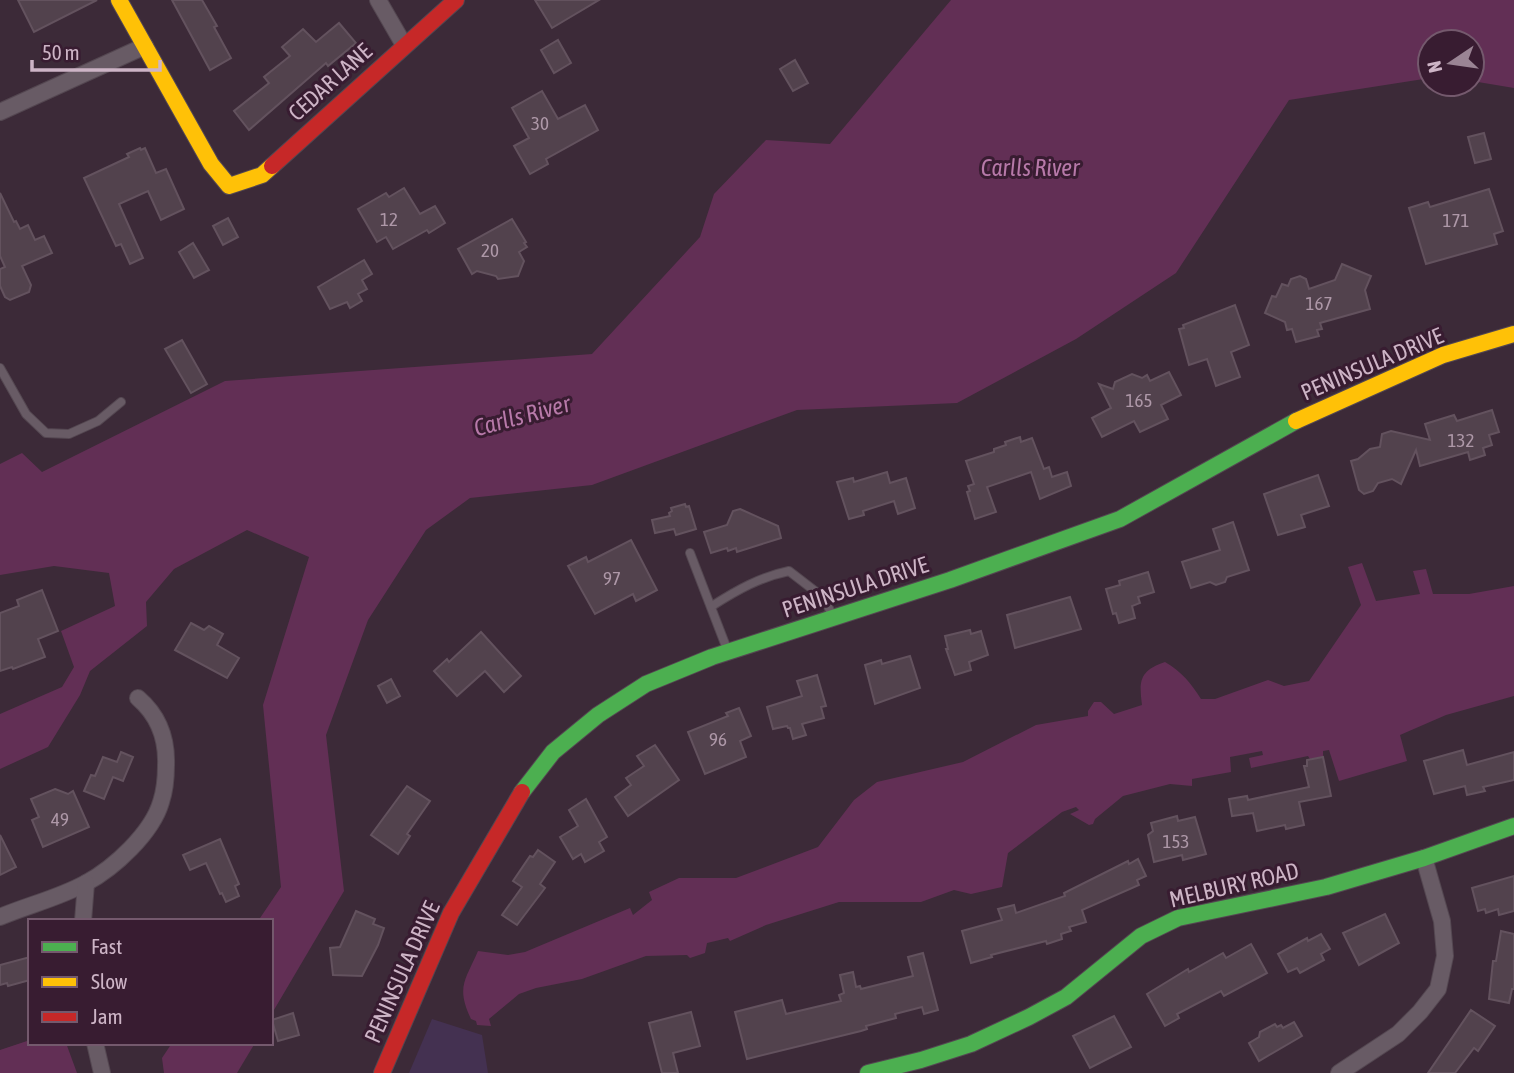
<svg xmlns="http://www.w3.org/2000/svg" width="1514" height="1073" font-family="'Asap Condensed',sans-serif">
	<rect width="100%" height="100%" fill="#3c2a38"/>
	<polygon fill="#443151" points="432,1019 482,1035 488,1073 409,1073"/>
	<g fill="#622f55">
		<polygon points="951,0 1514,0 1514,88 1472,81 1472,42 1430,42 1430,78 1289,100 1176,273 1076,339 957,403 797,410 592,485 470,498 426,530 368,620 326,735 344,891 271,1015 271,921 258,921 281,887 263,705 309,557 247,530 174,569 146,602 147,626 90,671 80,695 48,747 0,769 0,714 62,687 74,667 61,631 115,606 109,573 54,566 0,575 0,464 22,453 42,472 225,381 592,354 700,237 714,194 766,140 830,144"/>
		<path d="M1362,563L1376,601L1420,594L1413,571L1426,569L1433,594H1469L1514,586V696L1446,715L1400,735L1407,761L1339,781L1329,750L1323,751V757L1310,759L1308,756L1251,768L1249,758L1263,755L1262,751L1230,757L1231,772L1192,779V786L1170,784L1123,796L1095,819L1093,824L1089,825L1070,814L1079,810L1076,807L1062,812L1008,853L1002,887L971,894L954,890L921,902H839L766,925L730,941L728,938L707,943L705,953L690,958L687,955L646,956L582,979L536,988L519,994L489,1019L491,1026L477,1025L476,1021L471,1019C456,987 465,981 478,951L508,955L525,952L630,908L633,915L652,900L649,892L679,878H736L818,847L854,800L877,782L963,762L1036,725L1088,716V711L1094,702H1101L1114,714L1142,705C1139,681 1139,671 1165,662C1182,672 1191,683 1201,699H1215L1268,680L1284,686L1309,681L1361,605L1348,567Z"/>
		<polygon points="30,1040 30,1043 66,1043 77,1073 0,1073 0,1050"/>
		<polygon points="172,1043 255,1043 237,1073 164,1073 162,1058"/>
	</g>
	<g fill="#52424d" stroke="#63525e" stroke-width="2">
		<polygon points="18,0 97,0 34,32"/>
		<polygon points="172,0 202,0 217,26 214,27 231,58 210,70"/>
		<polygon points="535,0 599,0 552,28"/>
		<polygon points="339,23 356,43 328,66 326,63 249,130 234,111 269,83 264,77 290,56 282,47 303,29 316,42"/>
		<polygon points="558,40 571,63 554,73 541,50"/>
		<polygon points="795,60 808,83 793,91 780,69"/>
		<polygon points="542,91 558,119 585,105 598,130 546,159 548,164 530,174 514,146 529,138 512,108"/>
		<polygon points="1484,133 1491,159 1475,163 1468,137"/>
		<polygon points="140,148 141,150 145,148 156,173 166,169 184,209 161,220 148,191 119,204 143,258 130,264 121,244 116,246 84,178 129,157 127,154"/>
		<polygon points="404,188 420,214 435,206 445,223 429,233 427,230 393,249 386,237 377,242 358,209 386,193 389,197"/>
		<polygon points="1489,189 1503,231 1494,234 1497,244 1426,264 1409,208 1428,202 1430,207"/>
		<polygon points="0,193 14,222 16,221 20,229 28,225 35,240 44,236 52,253 22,266 31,285 29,292 10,300 5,297 0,286 0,269 5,267 0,256"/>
		<polygon points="228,218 238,237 223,245 213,226"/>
		<polygon points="512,219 526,242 524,243 527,247 519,252 524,261 518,276 498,279 496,276 477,271 472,274 458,249"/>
		<polygon points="193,243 209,270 194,278 179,252"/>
		<polygon points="364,260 372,274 362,280 367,289 358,294 362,301 350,308 347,302 330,309 318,287"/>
		<polygon points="1342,264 1371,276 1365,290 1370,309 1320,323 1322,329 1317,330 1319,336 1296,342 1292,329 1287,330 1285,322 1265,313 1272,296 1276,297 1282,284 1288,286 1291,279 1300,276 1306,279 1309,289 1335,280"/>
		<polygon points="1235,305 1249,345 1231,352 1240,377 1216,386 1207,359 1189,365 1179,329 1184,328 1183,325"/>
		<polygon points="182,340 207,384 191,393 165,349"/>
		<polygon points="1169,372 1181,395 1161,405 1168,419 1140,432 1134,421 1102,437 1092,418 1111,408 1099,384 1113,389 1115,382 1132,374 1142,378 1147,375 1150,381"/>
		<polygon points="1492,410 1499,432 1489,435 1492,445 1483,448 1485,455 1470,460 1468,452 1420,466 1416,450 1401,484 1392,479 1378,483 1373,491 1364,494 1359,490 1351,461 1358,459 1370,449 1380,447 1382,434 1391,431 1430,440 1425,424 1454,415 1457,421"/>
		<polygon points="1020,437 1021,442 1032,438 1044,469 1049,467 1052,477 1067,472 1071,486 1040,499 1031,472 987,487 996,512 975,519 967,492 970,491 968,486 974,484 966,461 994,452 994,449 1006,445 1005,442"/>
		<polygon points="887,472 890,483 906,478 915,508 898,514 894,501 863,511 864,515 849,519 837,482 853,478 854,482"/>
		<polygon points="1318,475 1329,506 1301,515 1305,527 1278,535 1264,494"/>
		<polygon points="685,504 686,507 689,506 696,529 676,535 674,529 655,533 652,520 670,516 669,513 672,511 671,508"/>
		<polygon points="740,509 778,526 781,538 737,552 736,548 728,551 727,548 711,553 704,532 727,525 733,511"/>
		<polygon points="1233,522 1249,570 1227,577 1225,582 1216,585 1210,582 1191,588 1182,562 1220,550 1213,529"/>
		<polygon points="631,540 657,590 636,601 633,594 595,614 568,566 586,557 588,562"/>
		<polygon points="1148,572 1154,592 1138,597 1140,603 1132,606 1135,618 1119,623 1116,613 1113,614 1106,589 1120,585 1119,581"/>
		<polygon points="42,590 58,631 38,639 45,657 13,669 12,667 0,671 0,613 19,606 17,600"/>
		<polygon points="1070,597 1081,629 1015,648 1007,615"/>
		<polygon points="191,623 204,630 209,626 223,634 217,645 239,658 227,678 175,650"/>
		<polygon points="970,630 971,634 981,631 988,655 969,662 971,670 955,675 946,649 948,649 945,636"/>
		<polygon points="481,632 521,676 504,692 485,671 457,696 434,671 447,659 449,662"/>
		<polygon points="910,656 920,688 875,704 865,665 881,660 882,664"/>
		<polygon points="817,675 826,706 821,707 824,718 802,724 806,735 793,739 790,728 788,728 787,726 773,729 767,707 802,696 797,681"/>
		<polygon points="391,679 400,696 387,703 378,686"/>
		<polygon points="739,708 751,736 740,741 746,757 705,774 688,732 728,716 726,713"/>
		<polygon points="655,745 679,780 628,816 615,797 631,785 626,778 644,766 637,756"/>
		<polygon points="1463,750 1467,765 1514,752 1514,780 1483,787 1485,791 1467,795 1465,786 1434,794 1424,761"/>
		<polygon points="121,752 133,757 123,781 113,777 104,799 84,791 91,775 95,776 103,757 117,762"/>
		<polygon points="1323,757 1331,796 1299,802 1304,825 1286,829 1285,825 1257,831 1253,813 1232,816 1229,799 1247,796 1248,800 1309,787 1304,766 1307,766 1307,760"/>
		<polygon points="407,786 430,801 407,834 410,836 398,854 371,835"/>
		<polygon points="55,789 68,794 73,791 89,827 43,847 32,820 39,817 31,799"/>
		<polygon points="586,799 607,837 599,842 604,851 585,862 581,854 573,859 560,837 578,826 569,810"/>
		<polygon points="1177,816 1178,821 1195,817 1206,854 1183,860 1182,855 1154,862 1148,835 1153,831 1151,823"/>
		<polygon points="0,835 16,867 0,875"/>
		<polygon points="220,839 239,884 235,886 239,896 226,902 222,893 220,894 206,863 190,870 183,855"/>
		<polygon points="538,850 555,862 540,884 545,888 517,925 502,915 522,887 513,881 530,856 533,857"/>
		<polygon points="1138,859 1146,876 1137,880 1139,885 1082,910 1086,922 1069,927 1071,931 1061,934 1062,939 1047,944 1046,941 991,955 992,957 971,963 962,931 1002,920 998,909 1014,905 1016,913 1065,896 1064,893 1128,861 1129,864"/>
		<polygon points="1514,876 1514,911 1499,915 1498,909 1486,913 1485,909 1478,911 1472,888"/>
		<polygon points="356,911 375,919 373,924 384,928 378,945 362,976 333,975 330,948 340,947"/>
		<polygon points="1385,914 1399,943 1359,965 1343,933"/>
		<polygon points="1501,931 1514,934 1514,989 1512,989 1509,1003 1489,999 1493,961 1496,961"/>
		<polygon points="1321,934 1330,949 1321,954 1324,960 1300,973 1297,968 1288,972 1278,954 1307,938 1308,941"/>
		<polygon points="1251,944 1267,973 1224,996 1221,991 1177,1014 1179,1018 1165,1026 1147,994 1188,969 1189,972 1223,953 1226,958"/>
		<polygon points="923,953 938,1010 924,1014 922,1007 895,1014 896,1018 866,1026 867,1029 861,1031 747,1059 735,1012 782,1000 786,1014 841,1001 839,995 844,993 840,975 853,972 856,987 860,986 861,989 913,976 908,957"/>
		<polygon points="30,957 30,980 8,986 7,983 0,985 0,965"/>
		<polygon points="1471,1010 1495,1026 1478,1051 1474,1048 1455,1073 1428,1073"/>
		<polygon points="691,1012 700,1046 673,1053 678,1073 662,1073 649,1023"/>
		<polygon points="293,1013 299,1035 278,1041 272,1020"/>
		<polygon points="1114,1016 1131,1047 1090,1068 1073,1036"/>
		<polygon points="1294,1022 1302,1036 1259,1061 1249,1043 1259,1037 1260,1032 1275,1024 1277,1027 1281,1025 1283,1028"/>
	</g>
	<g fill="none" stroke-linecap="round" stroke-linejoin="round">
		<g stroke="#544751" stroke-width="10">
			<g id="lane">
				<polyline points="0,368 26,414 46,433 69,434 98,421 121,402"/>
				<polyline points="690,553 727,649"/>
				<path d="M712,606C737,590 760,577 789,571L824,598L833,617"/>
			</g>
		</g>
		<g stroke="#544751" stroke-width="18">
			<g id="street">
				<polyline points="378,0 404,45"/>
				<polyline points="0,112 145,46"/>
				<path d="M0,917C28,905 59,898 86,883C114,868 152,833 161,802C165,790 166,777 166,765C167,738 159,716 138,698"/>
				<polyline points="83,921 86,883"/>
				<polyline points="95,1043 102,1073"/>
				<polyline points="1339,1073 1398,1034 1420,1012 1438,989 1445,956 1442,921 1424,858"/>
			</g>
		</g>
		<g stroke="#544751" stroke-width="18">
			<g id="fast">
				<polyline points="522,792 553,752 598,715 646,684 712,657 950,580 1120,519 1296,421"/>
				<polyline points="868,1073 921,1060 971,1044 1029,1017 1066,997 1141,936 1178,918 1326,887 1424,858 1514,826"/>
			</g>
		</g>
		<g stroke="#544751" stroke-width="18">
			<g id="slow">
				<polyline points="119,0 211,164 229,186 262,175 272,166"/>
				<polyline points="1296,421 1443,355 1514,334"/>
			</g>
		</g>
		<g stroke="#544751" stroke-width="18">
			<g id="jam">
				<polyline points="272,166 456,0"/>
				<polyline points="382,1073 451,913 522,792"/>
			</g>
		</g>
		<use href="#lane" stroke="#685b65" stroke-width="8"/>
		<use href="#street" stroke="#685b65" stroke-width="16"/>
		<use href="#fast" stroke="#4caf50" stroke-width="16"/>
		<use href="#slow" stroke="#ffc107" stroke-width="16"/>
		<use href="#jam" stroke="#c62828" stroke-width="16"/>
	</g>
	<g text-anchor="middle" stroke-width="6" stroke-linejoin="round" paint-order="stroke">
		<g font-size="19" fill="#ae98a8">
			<text x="540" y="130">30</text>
			<text x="389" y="226">12</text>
			<text x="1456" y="227">171</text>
			<text x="490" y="257">20</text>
			<text x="1319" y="310">167</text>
			<text x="1139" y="407">165</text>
			<text x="1461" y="447">132</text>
			<text x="612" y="585">97</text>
			<text x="718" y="746">96</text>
			<text x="60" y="826">49</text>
			<text x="1176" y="848">153</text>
		</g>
		<g font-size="23" fill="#cdb4c6" stroke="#381c31">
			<text transform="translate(330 82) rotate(-42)" y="8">CEDAR LANE</text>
			<text transform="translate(1372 364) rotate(-23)" y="8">PENINSULA DRIVE</text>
			<text transform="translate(855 587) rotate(-18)" y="8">PENINSULA DRIVE</text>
			<text transform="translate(1234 885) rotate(-13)" y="8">MELBURY ROAD</text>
			<text transform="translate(402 972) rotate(-66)" y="8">PENINSULA DRIVE</text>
		</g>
		<g font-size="24" font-style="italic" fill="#b779a9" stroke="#381c31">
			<text x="1030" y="176">Carlls River</text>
			<text transform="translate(522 416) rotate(-15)" y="8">Carlls River</text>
		</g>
	</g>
	<rect x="28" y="919" width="245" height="126" fill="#381c31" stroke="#74596d" stroke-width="2"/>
	<rect x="42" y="942" width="35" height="10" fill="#4caf50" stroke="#74596d" stroke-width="2"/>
	<text x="91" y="954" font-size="21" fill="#cdb4c6">Fast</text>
	<rect x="42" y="977" width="35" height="10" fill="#ffc107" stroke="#74596d" stroke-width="2"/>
	<text x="91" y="989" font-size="21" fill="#cdb4c6">Slow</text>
	<rect x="42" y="1012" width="35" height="10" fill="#c62828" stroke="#74596d" stroke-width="2"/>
	<text x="91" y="1024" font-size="21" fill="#cdb4c6">Jam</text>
	<g transform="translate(1451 63) rotate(257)"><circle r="33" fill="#381c31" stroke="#74596d" stroke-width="2"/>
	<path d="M0-5L12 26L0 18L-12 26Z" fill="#9a8494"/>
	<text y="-10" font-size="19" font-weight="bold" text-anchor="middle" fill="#cdb4c6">N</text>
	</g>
	<path d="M32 60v10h128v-10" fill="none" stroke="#cdb4c6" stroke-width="3.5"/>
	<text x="42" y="60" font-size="21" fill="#cdb4c6" stroke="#381c31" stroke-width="5" paint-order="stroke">50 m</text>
</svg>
